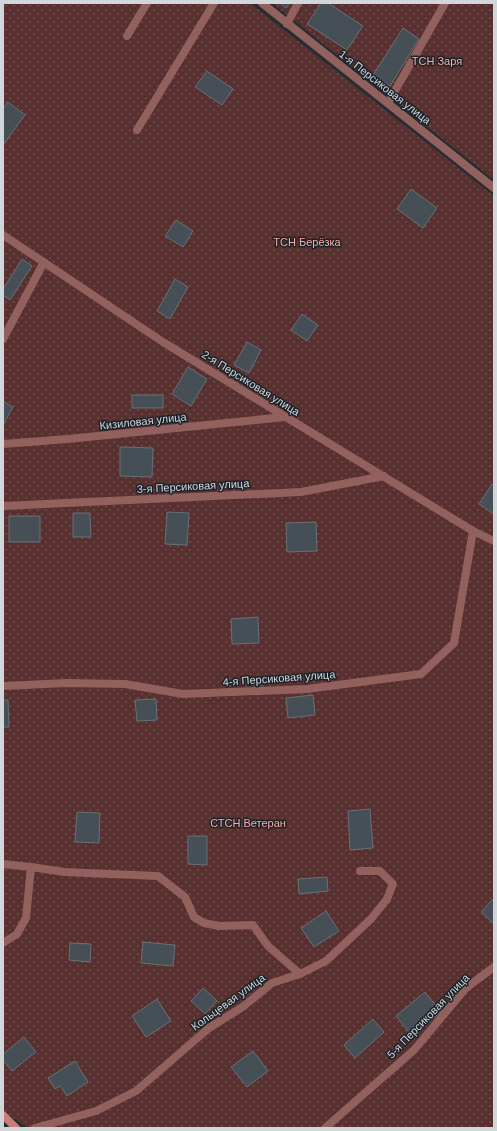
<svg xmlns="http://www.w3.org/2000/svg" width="497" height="1131" font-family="Helvetica,sans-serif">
	<defs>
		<pattern id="garden-dots" width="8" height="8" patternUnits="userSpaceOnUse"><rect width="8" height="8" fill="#58302f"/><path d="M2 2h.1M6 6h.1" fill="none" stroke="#6f4d4d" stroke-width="1.8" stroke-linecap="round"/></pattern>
	</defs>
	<rect width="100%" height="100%" fill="#252d33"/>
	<g fill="url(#garden-dots)">
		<polygon points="3,3 250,3 494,196 494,1128 28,1128 3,1111"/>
		<polygon points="272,3 494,3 494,180"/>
	</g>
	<g fill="#464e56" stroke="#687178">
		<polygon points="280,3 290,3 286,8"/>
		<polygon points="321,3 328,3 363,26 347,50 307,24"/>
		<polygon points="403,28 419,39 390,86 373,75"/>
		<polygon points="207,71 233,89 222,105 195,87"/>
		<polygon points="8,102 25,115 3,145 3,109"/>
		<polygon points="411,189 437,208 423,228 397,209"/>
		<polygon points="176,220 193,231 183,247 165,236"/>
		<polygon points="22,259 32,266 10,300 3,295 3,289"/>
		<polygon points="175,279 188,287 170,319 157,311"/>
		<polygon points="302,314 318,325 307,341 291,330"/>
		<polygon points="247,342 261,350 249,373 234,365"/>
		<polygon points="188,367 207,379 191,406 172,394"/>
		<rect x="132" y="395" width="31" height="13"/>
		<polygon points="3,401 13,407 3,425"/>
		<polygon points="120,447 153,448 152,477 120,476"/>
		<polygon points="492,484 494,485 494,514 479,504"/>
		<polygon points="167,512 189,513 187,545 165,544"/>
		<polygon points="73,513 90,513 91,537 73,537"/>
		<rect x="9" y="516" width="31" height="26"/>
		<polygon points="316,522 317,551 287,552 286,523"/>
		<polygon points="258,617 259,643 232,644 231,619"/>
		<polygon points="313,695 315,715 288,718 286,698"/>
		<polygon points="156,699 157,720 137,721 135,700"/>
		<polygon points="3,700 8,700 9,727 3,727"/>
		<polygon points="370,809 373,848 350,850 348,811"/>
		<polygon points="77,812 100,813 99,843 75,842"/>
		<polygon points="188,836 207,836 207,865 188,864"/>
		<polygon points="327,877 328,891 299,894 298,879"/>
		<polygon points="494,898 494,924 481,912"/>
		<polygon points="326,911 339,931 314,947 301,928"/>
		<polygon points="143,942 175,945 173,966 141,963"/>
		<polygon points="70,943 91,944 90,962 69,960"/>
		<polygon points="203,988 217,1001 205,1014 191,1001"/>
		<polygon points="425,992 441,1012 412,1036 396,1016"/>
		<polygon points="157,999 171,1021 146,1037 132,1016"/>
		<polygon points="373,1019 384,1032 355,1058 344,1045"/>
		<polygon points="24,1037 36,1052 12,1071 3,1060 3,1054"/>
		<polygon points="253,1051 268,1071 247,1087 231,1067"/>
		<polygon points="75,1061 88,1082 67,1096 60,1086 55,1089 48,1078"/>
	</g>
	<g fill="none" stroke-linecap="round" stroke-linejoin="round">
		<g stroke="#92605d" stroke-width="8">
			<polyline points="262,3 494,188"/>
			<polyline points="287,24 298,3"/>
			<polyline points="127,36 147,3"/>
			<polyline points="388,103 445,3"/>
			<polyline points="137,130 214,3"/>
			<polyline points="3,235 163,342 473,531 494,541"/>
			<polyline points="3,339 44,262"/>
			<polyline points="3,444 68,439 285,417"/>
			<polyline points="3,506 301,492 384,476"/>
			<polyline points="3,686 67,683 125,684 183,694 307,689 421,674 454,643 473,531"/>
			<polyline points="3,864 31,867"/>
			<polyline points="3,943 17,934 26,918 31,867 64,872 158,876 185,897 194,917 204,923 219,926 253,925 268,946 300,974 272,983 244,1006 209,1028 136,1091 96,1111 35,1128"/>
			<polyline points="300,974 326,961 371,919 387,899 393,884 380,871 360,871"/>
			<polyline points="325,1128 414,1050 466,988 494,967"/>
		</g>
		<polyline stroke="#cc7c79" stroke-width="8" points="3,1115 16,1128"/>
	</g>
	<g text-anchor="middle" stroke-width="3" stroke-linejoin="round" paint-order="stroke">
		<g font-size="11" fill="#fbaba7" stroke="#1b2329">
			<text x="437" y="65">ТСН Заря</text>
			<text x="307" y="246">ТСН Берёзка</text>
			<text x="248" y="827">СТСН Ветеран</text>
		</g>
		<g font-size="11" fill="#d1d6da" stroke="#1b2329">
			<text transform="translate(385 87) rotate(38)" y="4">1-я Персиковая улица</text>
			<text transform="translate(251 383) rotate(32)" y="4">2-я Персиковая улица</text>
			<text transform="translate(143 421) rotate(-6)" y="4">Кизиловая улица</text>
			<text transform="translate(193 486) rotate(-3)" y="4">3-я Персиковая улица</text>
			<text transform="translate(279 678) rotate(-4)" y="4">4-я Персиковая улица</text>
			<text transform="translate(228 1002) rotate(-36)" y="4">Кольцевая улица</text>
			<text transform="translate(428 1016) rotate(-46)" y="4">5-я Персиковая улица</text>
		</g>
	</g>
	<rect width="497" height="1131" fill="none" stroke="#d1d6da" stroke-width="8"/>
</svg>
